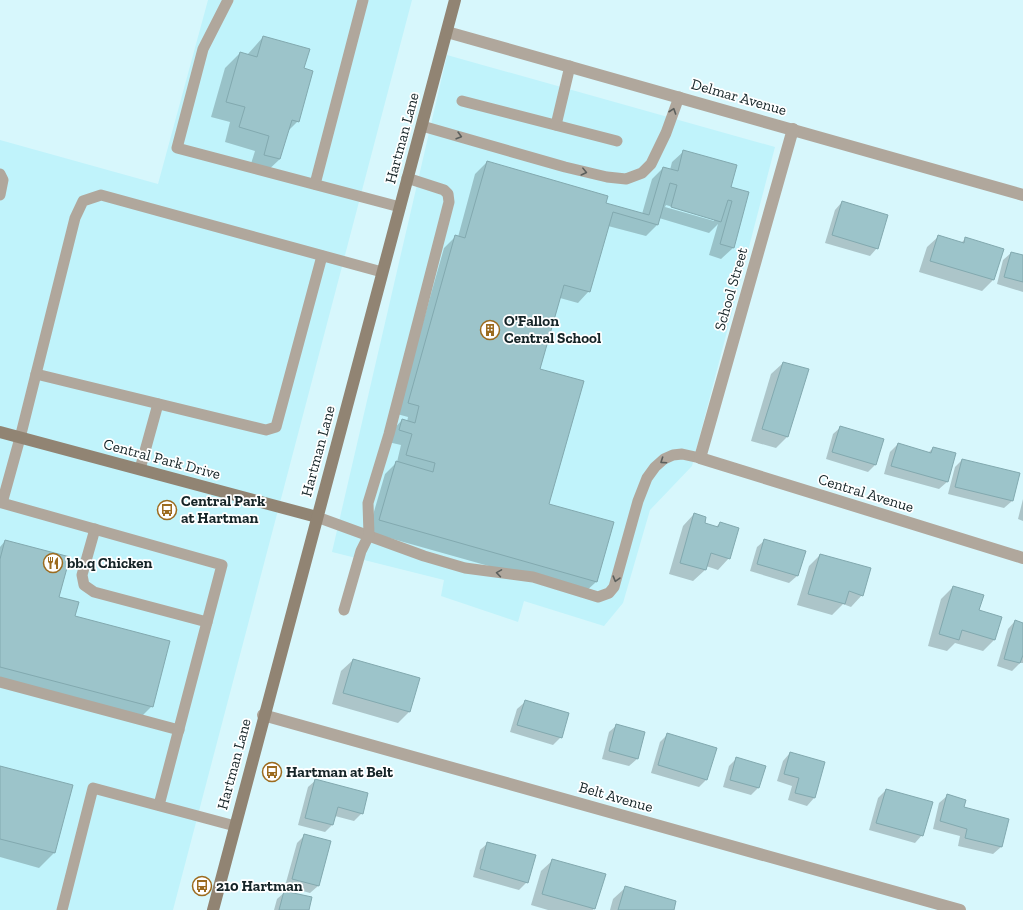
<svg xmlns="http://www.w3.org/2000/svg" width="1023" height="910" font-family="'Zilla Slab',serif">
	<rect width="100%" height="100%" fill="#d7f7fc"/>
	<g fill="#c0f3fb">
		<polygon points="208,0 412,0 173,910 0,910 0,140 158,184"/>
		<polygon points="447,55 775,147 692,466 650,510 623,603 604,626 524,601 518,622 441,596 444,580 332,552"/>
	</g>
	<g fill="#0003" fill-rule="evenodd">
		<polygon points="263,37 303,69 298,121 287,132 280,159 264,174 249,170 255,151 225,142 230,122 211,117 225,68 240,53 247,55"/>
		<path d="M684,151L730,188L748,193L733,248L721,259L709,255L718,224L709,233L659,218L657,225L646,236L608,226L589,291L578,303L560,298L539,370L548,505L613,523L596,582L584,593L368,532L385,474L397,462L401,445L388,442L391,432L402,420L407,422L408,417L397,414L444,248L456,236L458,237L475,174L487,162L605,204L642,214L652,179L663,168L670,170L672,162ZM666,205L714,219V221L665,207Z"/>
		<polygon points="842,202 877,248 870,256 825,243 835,210"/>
		<polygon points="939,236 961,243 966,238 1002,250 993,280 982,291 919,272 927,247"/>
		<polygon points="1011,253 1023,256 1023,292 997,284 1003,260"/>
		<polygon points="783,363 808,370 787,437 776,448 751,441 771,374"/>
		<polygon points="841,427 876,464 868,472 826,459 833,434"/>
		<polygon points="898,444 928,453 933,448 954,454 947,482 939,489 884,474 890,452"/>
		<polygon points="962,460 1012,501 1004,508 948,494 955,467"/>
		<polygon points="1023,499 1023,521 1018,519"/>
		<polygon points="694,514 704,524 716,527 720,523 729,558 718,570 706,566 705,570 693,581 669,574 683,526"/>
		<polygon points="765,540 804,552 797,576 789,583 750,571 757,547"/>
		<polygon points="5,541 58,598 152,706 137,721 0,686 0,547"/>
		<polygon points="820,555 862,595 851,607 843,604 832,615 797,605 809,566"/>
		<polygon points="953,587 978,611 995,639 983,651 955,643 947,651 928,646 941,599"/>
		<polygon points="1015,621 1023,624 1023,663 1020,663 1012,671 997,666 1008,629"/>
		<polygon points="353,660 419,679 409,712 398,723 332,704 341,671"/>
		<polygon points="525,702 561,737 553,745 510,732 517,709"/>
		<polygon points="617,725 644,732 637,759 629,766 602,759 609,732"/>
		<polygon points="668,734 706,780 699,787 651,773 660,742"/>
		<polygon points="790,753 824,763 814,798 807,806 788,800 792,786 777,781 783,761"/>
		<polygon points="737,758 765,766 758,788 751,795 723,787 729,766"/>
		<polygon points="0,767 55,852 39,868 0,857"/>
		<polygon points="316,780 362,813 354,821 335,816 332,825 325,832 298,825 308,787"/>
		<polygon points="886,790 922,835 915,843 869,830 878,798"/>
		<polygon points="947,796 962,808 1008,820 1001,847 993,854 958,846 960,836 933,829 939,803"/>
		<polygon points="305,835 318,886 310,893 285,886 297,843"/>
		<polygon points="488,843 527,882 519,890 473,877 480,850"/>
		<polygon points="553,860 594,908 593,910 548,910 531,905 541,871"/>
		<polygon points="625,888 673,910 610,910 613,899"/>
		<polygon points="285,892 308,910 274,910 277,899"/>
	</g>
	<g fill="#9cc4ca" stroke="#82a9af">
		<polygon points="263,36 310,49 304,68 313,71 299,122 292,120 280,159 264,155 269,136 239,127 245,107 226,102 240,52 257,57"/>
		<polygon points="683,150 737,165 731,187 749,192 734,248 720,244 732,201 728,200 721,222 671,207 677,185 670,183 658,225 613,212 590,292 564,285 540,369 584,381 549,504 614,522 597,582 379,520 396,461 433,472 435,463 406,455 412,434 399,430 402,419 415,423 419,406 408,403 455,235 465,238 487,161 608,196 606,203 649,215 663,167 678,171"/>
		<polygon points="842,201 888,215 878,249 832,235"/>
		<polygon points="938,235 964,243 965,237 1004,249 994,280 930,261"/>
		<polygon points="1011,252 1023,255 1023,282 1004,277"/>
		<polygon points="783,362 809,369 788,437 762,429"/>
		<polygon points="840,426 884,439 876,465 832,452"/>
		<polygon points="898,443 931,453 933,447 956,453 948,482 891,466"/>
		<polygon points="962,459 1020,473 1013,501 955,487"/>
		<polygon points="694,513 706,517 705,523 718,527 720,522 739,528 730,559 711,553 706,570 680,563"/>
		<polygon points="764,539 806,551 798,576 757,564"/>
		<polygon points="5,540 70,557 59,597 79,602 75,616 170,641 153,707 0,667 0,559"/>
		<polygon points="820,554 871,568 863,596 849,591 845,604 808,594"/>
		<polygon points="953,586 984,595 979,610 1002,617 995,640 962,630 959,640 939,634"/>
		<polygon points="1015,620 1023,623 1023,655 1020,663 1004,659"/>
		<polygon points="353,659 420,678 410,712 343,693"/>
		<polygon points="525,700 569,713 562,738 517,725"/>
		<polygon points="616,724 645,732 638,759 609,751"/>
		<polygon points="667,733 717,748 707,780 658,765"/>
		<polygon points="790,752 825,762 815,798 795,793 799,778 784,774"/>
		<polygon points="736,757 766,766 759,788 730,780"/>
		<polygon points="0,766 73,785 55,853 0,839"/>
		<polygon points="315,779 368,793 363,814 338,807 333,825 305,818"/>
		<polygon points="886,789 933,802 923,836 876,823"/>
		<polygon points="947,794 966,800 964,807 1009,819 1002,847 965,838 967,829 940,821"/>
		<polygon points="304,834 331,841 319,886 292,879"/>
		<polygon points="487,842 536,855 528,883 480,869"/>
		<polygon points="552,859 606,874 595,909 542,894"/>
		<polygon points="625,886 676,901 674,910 618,910"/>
		<polygon points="284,891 312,897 309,910 279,910"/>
	</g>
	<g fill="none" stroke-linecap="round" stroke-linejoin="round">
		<g stroke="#b0a79c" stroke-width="11">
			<polyline points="228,0 203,49 177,148 400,207"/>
			<polyline points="462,101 617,141"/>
			<polyline points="556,125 570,66"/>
			<polyline points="422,126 565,167 607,177 626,179 642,173 651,164 666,133 679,97"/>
			<polyline points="0,174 3,180 0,195"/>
			<polyline points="315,184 363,0"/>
			<polyline points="36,374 266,430 276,427 322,256"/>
			<polyline points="140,469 158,404"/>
			<polyline points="317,517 424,556 465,568 533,577 598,597 609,593 614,587 638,501 647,478 655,467 664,459 673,455 682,454 700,458"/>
			<polyline points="95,529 82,575 84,585 94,592 207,622"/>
			<polyline points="344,610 361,551 369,535 368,503 389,434 449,202 448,194 444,190 407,178"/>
			<polyline points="0,682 179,730"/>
			<polyline points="159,805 222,565 2,503 20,438 75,218 83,201 101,195 382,272"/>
			<polyline points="62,910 93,788 235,826"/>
		</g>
		<g stroke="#b0a79c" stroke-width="12">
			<polyline points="447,32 1023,195"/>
			<polyline points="793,129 700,458 1023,558"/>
			<polyline points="263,715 960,910"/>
		</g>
		<g stroke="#918473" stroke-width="12">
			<polyline points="0,432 317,517"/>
			<polyline points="213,910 455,0"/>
		</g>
	</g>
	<defs><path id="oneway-chevron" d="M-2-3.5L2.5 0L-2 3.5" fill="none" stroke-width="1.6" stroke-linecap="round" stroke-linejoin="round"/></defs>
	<g stroke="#5b5f5c">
		<use href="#oneway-chevron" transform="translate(673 111) rotate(-71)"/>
		<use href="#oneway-chevron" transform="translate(459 136) rotate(16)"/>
		<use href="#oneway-chevron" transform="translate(584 172) rotate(14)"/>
		<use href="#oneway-chevron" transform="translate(663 461) rotate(146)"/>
		<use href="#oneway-chevron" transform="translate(499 573) rotate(-171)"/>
		<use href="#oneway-chevron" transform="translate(616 579) rotate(106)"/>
	</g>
	<defs>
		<g id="building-ring" transform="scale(1)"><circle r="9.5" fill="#fff" stroke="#9c6b1f" stroke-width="1.5"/><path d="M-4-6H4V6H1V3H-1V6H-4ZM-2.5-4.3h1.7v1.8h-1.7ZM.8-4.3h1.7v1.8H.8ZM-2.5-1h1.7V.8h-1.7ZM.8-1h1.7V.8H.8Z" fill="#9c6b1f"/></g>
		<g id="bus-ring" transform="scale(1)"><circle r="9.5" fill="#fff" stroke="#9c6b1f" stroke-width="1.5"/><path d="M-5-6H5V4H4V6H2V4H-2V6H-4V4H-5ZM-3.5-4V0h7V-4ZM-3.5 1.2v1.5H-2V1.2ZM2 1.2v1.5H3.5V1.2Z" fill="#9c6b1f"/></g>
		<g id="restaurant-ring" transform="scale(1)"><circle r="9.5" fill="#fff" stroke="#9c6b1f" stroke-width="1.5"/><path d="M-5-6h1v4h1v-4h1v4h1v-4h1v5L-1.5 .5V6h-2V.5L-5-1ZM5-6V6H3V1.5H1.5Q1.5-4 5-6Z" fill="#9c6b1f"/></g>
	</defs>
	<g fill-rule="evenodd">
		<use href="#building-ring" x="490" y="330"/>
		<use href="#bus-ring" x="167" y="510"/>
		<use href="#restaurant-ring" x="53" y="563"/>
		<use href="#bus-ring" x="272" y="772"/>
		<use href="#bus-ring" x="202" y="886"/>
	</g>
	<g text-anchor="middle" stroke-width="3.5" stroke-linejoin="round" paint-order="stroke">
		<g font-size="15" fill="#152427" stroke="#fff">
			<text transform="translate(739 97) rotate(16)" y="5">Delmar Avenue</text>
			<text transform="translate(402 138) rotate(-75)" y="5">Hartman Lane</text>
			<text transform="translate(731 289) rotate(-74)" y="5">School Street</text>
			<text transform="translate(318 451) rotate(-75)" y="5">Hartman Lane</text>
			<text transform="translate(162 459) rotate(15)" y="5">Central Park Drive</text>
			<text transform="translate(866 493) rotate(17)" y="5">Central Avenue</text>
			<text transform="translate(234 764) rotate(-75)" y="5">Hartman Lane</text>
			<text transform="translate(616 797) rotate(16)" y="5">Belt Avenue</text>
		</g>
		<g font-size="15" font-weight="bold" fill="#152427" stroke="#fff" text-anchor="start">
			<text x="504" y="326">O'Fallon<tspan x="504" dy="17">Central School</tspan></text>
			<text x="181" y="506">Central Park<tspan x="181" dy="17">at Hartman</tspan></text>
			<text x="67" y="568">bb.q Chicken</text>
			<text x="286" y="777">Hartman at Belt</text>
			<text x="216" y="891">210 Hartman</text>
		</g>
	</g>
</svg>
